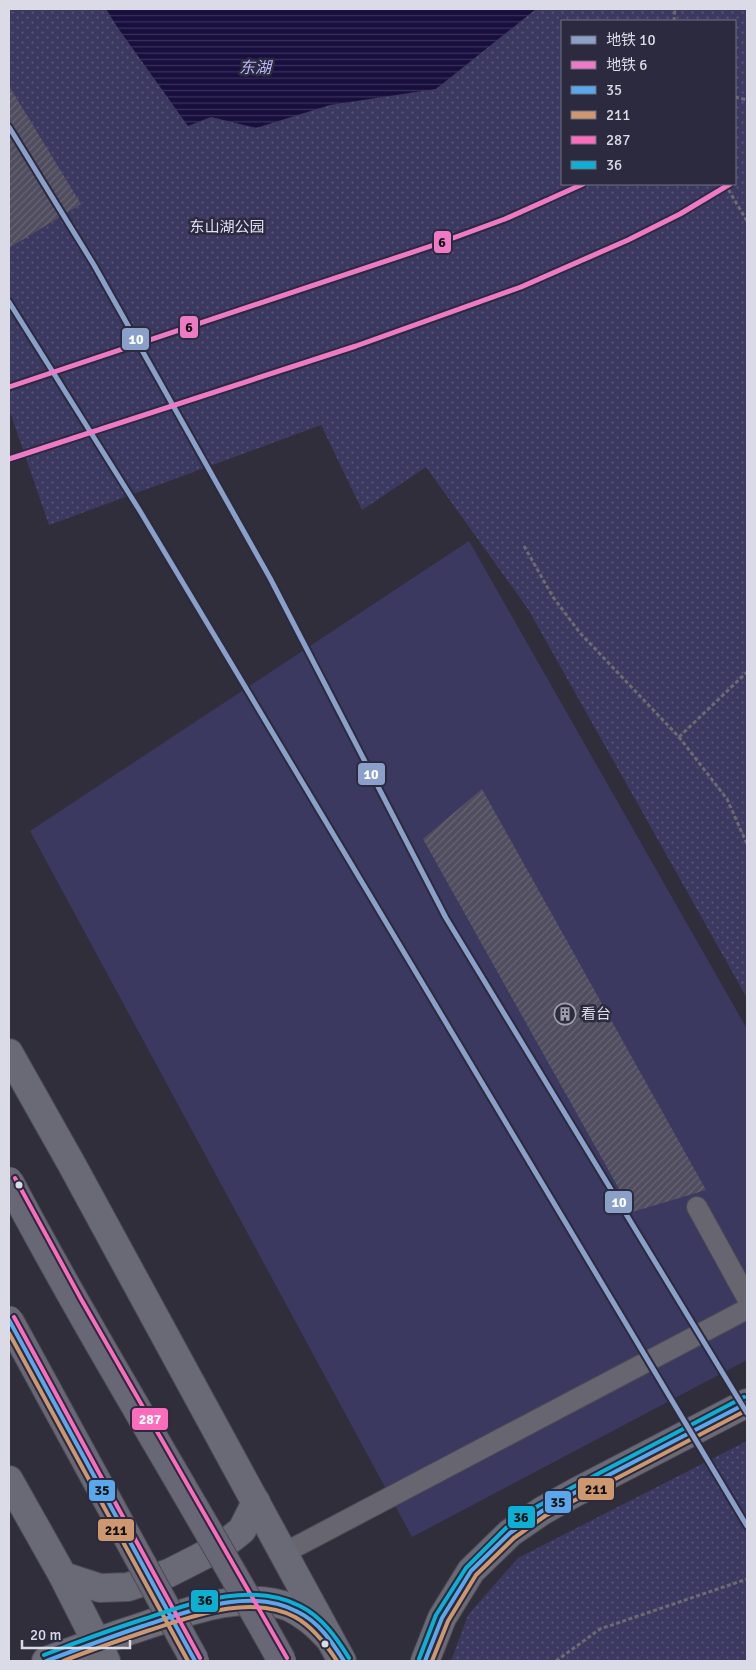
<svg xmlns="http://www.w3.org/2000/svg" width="756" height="1670" font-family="Signika,'Noto Sans SC',sans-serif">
	<defs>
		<pattern id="park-dots" width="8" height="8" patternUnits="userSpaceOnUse" patternTransform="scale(1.25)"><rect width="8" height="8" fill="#3c3961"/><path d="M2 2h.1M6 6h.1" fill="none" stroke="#585578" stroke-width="1.8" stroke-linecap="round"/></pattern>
		<pattern id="water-rules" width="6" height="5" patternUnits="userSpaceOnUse" patternTransform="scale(1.25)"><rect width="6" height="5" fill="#190f3e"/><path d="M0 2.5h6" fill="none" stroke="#3a315a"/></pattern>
		<pattern id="building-hatch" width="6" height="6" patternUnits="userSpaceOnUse" patternTransform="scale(1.25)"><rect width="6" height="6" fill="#4f4d5e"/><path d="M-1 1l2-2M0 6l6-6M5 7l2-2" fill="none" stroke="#686675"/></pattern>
	</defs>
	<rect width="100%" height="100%" fill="#2f2e3a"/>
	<g fill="url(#park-dots)" fill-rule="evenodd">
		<path d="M9,9H747V998L528,609L426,467L362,510L321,425L49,525L9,409ZM562,21H735V184H562Z"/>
		<polygon points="747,1441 747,1661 451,1661 468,1615 518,1558"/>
	</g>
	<polygon fill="#3c3961" points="469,541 747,1029 747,1360 412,1537 30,831"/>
	<polygon fill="url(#water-rules)" points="106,9 536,9 436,89 330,105 256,128 211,117 188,126 118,28"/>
	<g fill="url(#building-hatch)">
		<polygon points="9,86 81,204 9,248"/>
		<polygon points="482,789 706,1190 632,1212 423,839"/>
	</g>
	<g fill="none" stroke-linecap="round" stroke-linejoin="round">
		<g stroke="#4b4b55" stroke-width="22">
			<g id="service">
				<polyline points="697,1207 747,1298"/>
				<polyline points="284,1553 747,1309"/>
			</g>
		</g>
		<g stroke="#4b4b55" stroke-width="30">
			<path id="secondary" d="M46,1661C79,1648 113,1636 147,1625C189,1611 245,1590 289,1607C304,1614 317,1625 328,1637"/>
		</g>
		<g stroke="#4b4b55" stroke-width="30">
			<g id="primary">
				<polyline points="9,1053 71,1163 342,1661"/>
				<polyline points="9,1480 63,1576 106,1661"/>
				<polyline points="63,1576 100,1588 128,1587 169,1573 222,1546 242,1530 256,1502"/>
				<polyline points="425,1661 442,1618 471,1571 510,1533 542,1511 576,1492 747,1403"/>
			</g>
		</g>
		<g stroke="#6a6a71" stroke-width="3" stroke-dasharray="4 2.5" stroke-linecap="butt">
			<polyline points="674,21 675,9"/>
			<polyline points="735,97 747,100"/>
			<polyline points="725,184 747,221"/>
			<polyline points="524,546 553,597 580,633 679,737 727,799 747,844"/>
			<polyline points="679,737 747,672"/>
			<polyline points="556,1661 600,1629 747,1579"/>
		</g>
		<use href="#service" stroke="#666570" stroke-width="20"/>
		<use href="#secondary" stroke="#6d6c77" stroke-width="28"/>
		<use href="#primary" stroke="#6a6976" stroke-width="28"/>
		<g stroke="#4b4b55" stroke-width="30" stroke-linecap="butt">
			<g id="trunk-bridge">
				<path d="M9,1181C95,1344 193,1500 282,1661"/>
				<polyline points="9,1320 195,1661"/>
			</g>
		</g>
		<use href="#trunk-bridge" stroke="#686776" stroke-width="28"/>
		<g stroke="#2b2a3e" stroke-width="8">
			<g id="bus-1">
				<polyline points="9,1320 195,1661"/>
				<path d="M46,1661C78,1649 110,1637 143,1626C190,1611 250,1586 298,1612C319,1622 332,1642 344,1661"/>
				<polyline points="425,1661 442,1618 471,1571 510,1533 542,1511 576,1492 747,1403"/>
			</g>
		</g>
		<g stroke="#2b2a3e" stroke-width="8">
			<g id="bus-2">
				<polyline points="9,1333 188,1661"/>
				<path d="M63,1661C91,1650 120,1640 150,1630C194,1616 250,1594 295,1617C313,1627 326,1644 337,1661"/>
				<polyline points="432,1661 448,1621 476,1575 514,1538 545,1516 579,1498 747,1410"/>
			</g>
		</g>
		<g stroke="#2b2a3e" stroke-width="8">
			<g id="bus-3">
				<polyline points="15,1178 81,1299 287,1658"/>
				<polyline points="14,1317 200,1658"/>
			</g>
		</g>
		<g stroke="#2b2a3e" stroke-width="8">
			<g id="bus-4">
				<path d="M44,1655C77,1642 110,1630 144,1619C192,1603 251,1581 300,1606C322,1617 336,1637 349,1658"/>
				<polyline points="419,1659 436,1615 466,1568 506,1528 538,1506 573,1487 744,1397"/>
			</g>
		</g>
		<use href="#bus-1" stroke="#5aa8eb" stroke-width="4"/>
		<use href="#bus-2" stroke="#cd976f" stroke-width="4"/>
		<use href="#bus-3" stroke="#fb6dba" stroke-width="4"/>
		<use href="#bus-4" stroke="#0dafd3" stroke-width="4"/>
		<g stroke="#2b2a3e" stroke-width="9">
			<g id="metro-1">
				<polyline points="9,127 94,265 270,578 446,918 747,1413"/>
				<polyline points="9,302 140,511 747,1526"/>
			</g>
		</g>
		<g stroke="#2b2a3e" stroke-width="9">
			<g id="metro-2">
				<polyline points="9,387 434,245 505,219 583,184"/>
				<polyline points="9,459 356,346 521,287 628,240 680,214 730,184"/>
			</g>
		</g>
		<use href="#metro-1" stroke="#8aa0c8" stroke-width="5"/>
		<use href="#metro-2" stroke="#ee7ac6" stroke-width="5"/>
	</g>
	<defs>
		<g id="building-ring" transform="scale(1.125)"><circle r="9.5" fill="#2b2a3e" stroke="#9f9eab" stroke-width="1.5"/><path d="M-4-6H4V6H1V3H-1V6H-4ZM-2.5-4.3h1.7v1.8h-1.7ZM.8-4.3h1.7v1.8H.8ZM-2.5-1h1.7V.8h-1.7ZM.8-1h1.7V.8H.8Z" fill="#9f9eab"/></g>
	</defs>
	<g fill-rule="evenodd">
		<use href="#building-ring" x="565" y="1014"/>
	</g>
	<g fill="#dbdbe8" stroke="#2b2a3e" stroke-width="2">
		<circle cx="19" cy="1185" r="4.5"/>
		<circle cx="325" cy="1644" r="4.5"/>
	</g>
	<g text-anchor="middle" stroke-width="5" stroke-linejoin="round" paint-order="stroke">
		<g font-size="15" fill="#e0e0f2" stroke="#2b2a3e">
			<text x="227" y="232">东山湖公园</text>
		</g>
		<g font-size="15" fill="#dbdbe8" stroke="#2b2a3e" text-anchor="start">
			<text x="581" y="1019">看台</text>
		</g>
		<g font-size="16" font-style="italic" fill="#b9b6fb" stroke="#2b2a3e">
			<text x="255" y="73">东湖</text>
		</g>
	</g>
	<g stroke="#2b2a3e" stroke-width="2">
		<rect x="433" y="230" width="19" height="24" rx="5" fill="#ee7ac6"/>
		<rect x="179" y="315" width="20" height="24" rx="5" fill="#ee7ac6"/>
		<rect x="121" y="327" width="29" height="24" rx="5" fill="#8aa0c8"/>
		<rect x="357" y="762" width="29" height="24" rx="5" fill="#8aa0c8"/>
		<rect x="604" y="1190" width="29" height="24" rx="5" fill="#8aa0c8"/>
		<rect x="131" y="1407" width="38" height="24" rx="5" fill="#fb6dba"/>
		<rect x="577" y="1477" width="38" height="24" rx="5" fill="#cd976f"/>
		<rect x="88" y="1479" width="28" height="23" rx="5" fill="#5aa8eb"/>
		<rect x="544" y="1490" width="28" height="24" rx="5" fill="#5aa8eb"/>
		<rect x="507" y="1505" width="29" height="24" rx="5" fill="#0dafd3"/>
		<rect x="97" y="1518" width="38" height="24" rx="5" fill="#cd976f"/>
		<rect x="190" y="1589" width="29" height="24" rx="5" fill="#0dafd3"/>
	</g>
	<g font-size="14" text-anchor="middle" font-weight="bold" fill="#fff">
		<text x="136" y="344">10</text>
		<text x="371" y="779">10</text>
		<text x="619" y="1207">10</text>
		<text x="150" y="1424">287</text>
	</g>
	<g font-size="14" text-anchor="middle" font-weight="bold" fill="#111">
		<text x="442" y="247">6</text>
		<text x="189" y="332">6</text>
		<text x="596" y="1494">211</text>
		<text x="102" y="1495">35</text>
		<text x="558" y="1507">35</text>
		<text x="521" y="1522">36</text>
		<text x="116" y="1535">211</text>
		<text x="205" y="1605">36</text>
	</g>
	<rect width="756" height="1670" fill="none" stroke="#dbdbe8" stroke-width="20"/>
	<rect x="561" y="20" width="175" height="165" fill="#2b2a3e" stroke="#717182"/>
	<rect x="571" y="36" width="25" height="8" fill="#8aa0c8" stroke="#717182"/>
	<text x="606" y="45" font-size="15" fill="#dbdbe8">地铁 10</text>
	<rect x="571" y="61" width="25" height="8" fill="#ee7ac6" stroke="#717182"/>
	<text x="606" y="70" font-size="15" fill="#dbdbe8">地铁 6</text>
	<rect x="571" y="86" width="25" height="8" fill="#5aa8eb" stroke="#717182"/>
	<text x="606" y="95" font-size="15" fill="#dbdbe8">35</text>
	<rect x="571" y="111" width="25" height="8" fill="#cd976f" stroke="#717182"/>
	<text x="606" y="120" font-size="15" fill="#dbdbe8">211</text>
	<rect x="571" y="136" width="25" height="8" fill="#fb6dba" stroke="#717182"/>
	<text x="606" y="145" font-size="15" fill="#dbdbe8">287</text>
	<rect x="571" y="161" width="25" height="8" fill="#0dafd3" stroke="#717182"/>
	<text x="606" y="170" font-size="15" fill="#dbdbe8">36</text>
	<path d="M22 1640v8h108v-8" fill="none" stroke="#dbdbe8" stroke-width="2.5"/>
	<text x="30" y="1640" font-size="15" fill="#dbdbe8" stroke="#2b2a3e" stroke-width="4" paint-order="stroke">20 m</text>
</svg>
